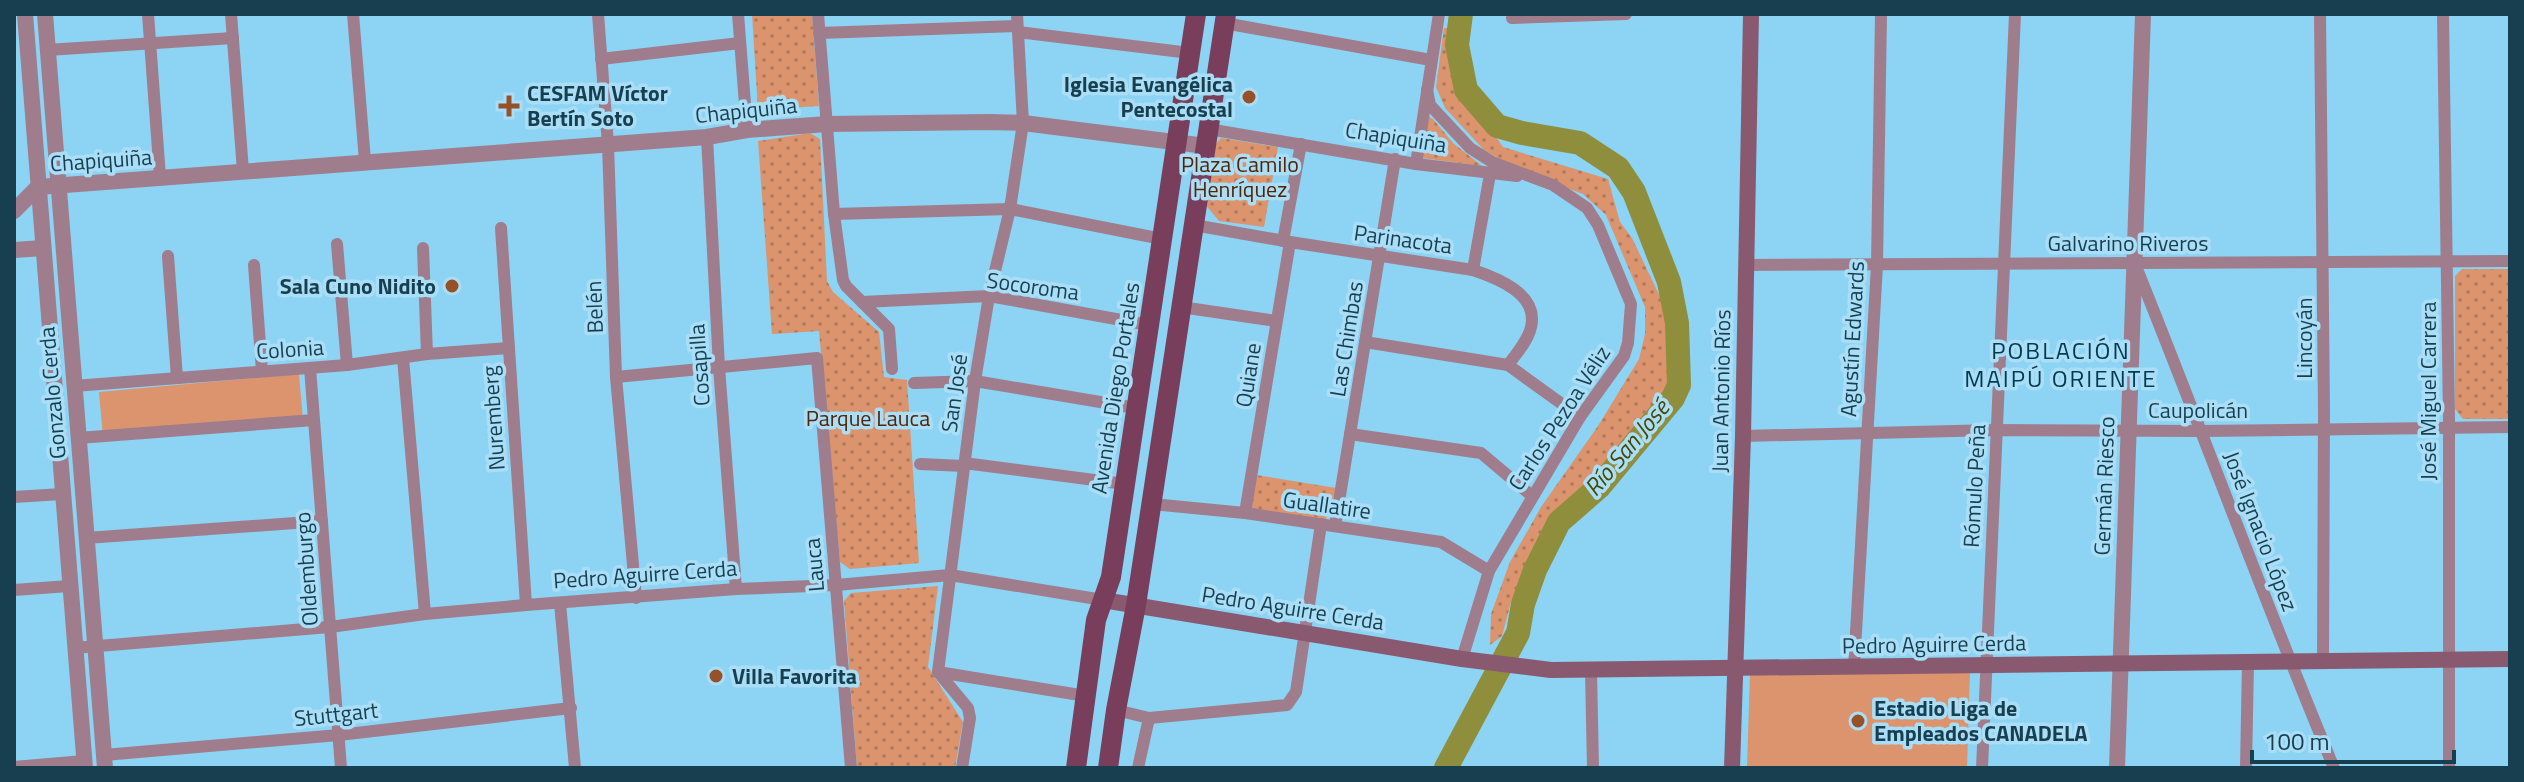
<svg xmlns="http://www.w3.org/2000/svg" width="2524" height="782" font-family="'Titillium Web',sans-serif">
	<defs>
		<pattern id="park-dots" width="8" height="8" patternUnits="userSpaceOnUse" patternTransform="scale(2)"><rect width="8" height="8" fill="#db946d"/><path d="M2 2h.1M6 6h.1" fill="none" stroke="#b17a5c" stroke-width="1.8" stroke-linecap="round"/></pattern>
	</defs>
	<rect width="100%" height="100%" fill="#8cd3f4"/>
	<g fill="#db946d">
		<polygon points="299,374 303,420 103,437 99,392"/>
		<polygon points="1970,671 1967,768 1747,768 1750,674"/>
	</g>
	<g fill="url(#park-dots)">
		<polygon points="752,14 812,14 819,106 758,110"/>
		<polygon points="1444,28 1451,28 1453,65 1468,98 1503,147 1608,179 1620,222 1632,238 1663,303 1668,350 1674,376 1671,390 1663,401 1648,413 1613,467 1583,491 1550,536 1532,562 1511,602 1502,636 1490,645 1491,614 1510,562 1541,507 1598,426 1639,359 1645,334 1645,307 1606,215 1583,194 1514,168 1484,150 1445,108 1436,87"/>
		<polygon points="1429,117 1433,119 1453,143 1482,166 1422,158"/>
		<polygon points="810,133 820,139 827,281 833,292 879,332 884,377 907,380 919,563 850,569 840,562 819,331 772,334 758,141"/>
		<polygon points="1221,138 1278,147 1264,227 1219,221 1204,203 1210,150"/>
		<polygon points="2462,269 2510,269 2510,419 2463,419 2455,409 2455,276"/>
		<polygon points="1256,475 1336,488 1326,519 1316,521 1251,510"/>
		<polygon points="938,586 928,667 963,722 955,768 857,768 844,601 851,593"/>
	</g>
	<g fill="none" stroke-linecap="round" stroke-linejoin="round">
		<polyline stroke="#8e8e3c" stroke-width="24" points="1446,768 1518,633 1523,604 1535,570 1559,522 1599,487 1673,398 1679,385 1677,323 1669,282 1634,192 1618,168 1580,143 1522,133 1497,126 1466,90 1457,45 1461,14"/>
		<g stroke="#9f7d8d" stroke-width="12">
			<polyline points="148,14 160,177"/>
			<polyline points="231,14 243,171"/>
			<polyline points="353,14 365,161"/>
			<polyline points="598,14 608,145 616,377 636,598"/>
			<polyline points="738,14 747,130"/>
			<polyline points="818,14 834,214 843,280 846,286 889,329 892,369"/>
			<polyline points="2320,14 2324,411 2323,661"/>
			<polyline points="2443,14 2449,418 2449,768"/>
			<polyline points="1512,18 1626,14"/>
			<polyline points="1224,23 1431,60"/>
			<polyline points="1018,32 1190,53"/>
			<polyline points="819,33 1017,26"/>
			<polyline points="47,50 233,38"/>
			<polyline points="601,59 740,43"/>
			<polyline points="1427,90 1430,105 1470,148 1492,162 1553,185 1587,208 1598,225 1631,304 1628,343 1624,356 1580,417 1489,571 1462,659"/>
			<polyline points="1208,129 1416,164 1517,176"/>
			<polyline points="707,137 719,367 736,589"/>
			<polyline points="1416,164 1439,14"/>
			<polyline points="834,214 1010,209 1162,239"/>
			<path d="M1194,225L1290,242L1473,270C1497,278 1539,294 1531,327C1528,341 1516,354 1508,365"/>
			<polyline points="501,228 526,605"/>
			<polyline points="1283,241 1301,144"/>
			<polyline points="337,244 347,365"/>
			<polyline points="423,248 427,354"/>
			<polyline points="168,256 177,378"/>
			<polyline points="254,265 262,371"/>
			<polyline points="1746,265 2510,261"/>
			<path d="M2137,269C2204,435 2265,603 2334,768"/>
			<polyline points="1473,270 1490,174"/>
			<polyline points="862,302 989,296 1149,325"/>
			<polyline points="1181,307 1276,321"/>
			<polyline points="1365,342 1508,365 1580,417"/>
			<polyline points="403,358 425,614"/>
			<polyline points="310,368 341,768"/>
			<polyline points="616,377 817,358 851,768"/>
			<polyline points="914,383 975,381 1136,408"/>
			<polyline points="74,386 347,365 427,354 509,348"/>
			<polyline points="1350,434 1481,453 1532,496"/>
			<polyline points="1743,436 1996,430 2202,431 2510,427"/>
			<polyline points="78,438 314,420"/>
			<polyline points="964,463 1125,484"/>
			<polyline points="920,464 964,466"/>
			<polyline points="14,497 62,494"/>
			<polyline points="1152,504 1245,513 1441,542 1489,571"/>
			<polyline points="1245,513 1290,242"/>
			<polyline points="1335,526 1395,159"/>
			<polyline points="86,538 322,521"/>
			<polyline points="14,590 69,586"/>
			<polyline points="560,603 575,768"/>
			<polyline points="74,648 330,627 425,614 526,605 736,589 836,585 950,575 1103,600"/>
			<polyline points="1854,667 1877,265 1881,14"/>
			<polyline points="1591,670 1593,768"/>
			<polyline points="938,672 1086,696"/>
			<polyline points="1116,710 1149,718 1287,705 1296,692 1321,524"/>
			<polyline points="104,755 339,735 571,708"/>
			<polyline points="14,767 84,761"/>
			<polyline points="962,768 970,718 968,708 938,672 975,381 989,296 1010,209 1023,123 1017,14"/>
			<polyline points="1138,768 1149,718"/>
			<polyline points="1982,768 2015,14"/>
			<polyline points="2246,768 2248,662"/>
		</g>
		<g stroke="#9f7d8d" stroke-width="16">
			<polyline points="25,14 85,768"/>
			<polyline points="45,14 105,768"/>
			<polyline points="14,211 38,187 707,137 747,130 827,124 989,122 1023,123 1206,146"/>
			<polyline points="14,250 43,248"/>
			<polyline points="2117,768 2143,14"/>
		</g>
		<g stroke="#895970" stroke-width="16">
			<polyline points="1103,600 1462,659 1551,670 2510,659"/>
			<polyline points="1732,768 1743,436 1751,14"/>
		</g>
		<g stroke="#783e5c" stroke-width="20">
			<polyline points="1076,768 1096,620 1111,577 1196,14"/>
			<polyline points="1108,768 1116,710 1136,605 1226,14"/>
		</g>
	</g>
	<g fill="#975128" stroke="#aadef7" stroke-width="3">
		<circle cx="1249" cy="97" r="8"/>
		<path d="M505 94h8v8h8v8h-8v8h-8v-8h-8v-8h8z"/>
		<circle cx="452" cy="286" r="8"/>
		<circle cx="716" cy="676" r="8"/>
		<circle cx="1858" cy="721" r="8"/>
	</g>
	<g text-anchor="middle" stroke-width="7" stroke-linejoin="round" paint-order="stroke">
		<g font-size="22" font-weight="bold" fill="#173f50" stroke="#aadef7" text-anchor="start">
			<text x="1233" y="92" text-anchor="end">Iglesia Evangélica<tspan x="1233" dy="25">Pentecostal</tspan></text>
			<text x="527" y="101">CESFAM Víctor<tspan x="527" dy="25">Bertín Soto</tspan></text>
			<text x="436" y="294" text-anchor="end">Sala Cuno Nidito</text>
			<text x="732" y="684">Villa Favorita</text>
			<text x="1874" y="716">Estadio Liga de<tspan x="1874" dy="25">Empleados CANADELA</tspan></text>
		</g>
		<g font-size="22" fill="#173f50" stroke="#aadef7">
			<text transform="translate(746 110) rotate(-6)" y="8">Chapiquiña</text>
			<text transform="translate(1396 137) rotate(9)" y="8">Chapiquiña</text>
			<text transform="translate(101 160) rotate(-4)" y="8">Chapiquiña</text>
			<text transform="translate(1403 239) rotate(8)" y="8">Parinacota</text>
			<text x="2128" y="251">Galvarino Riveros</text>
			<text transform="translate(1033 286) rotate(8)" y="8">Socoroma</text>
			<text transform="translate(594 307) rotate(-92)" y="8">Belén</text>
			<text transform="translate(2304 338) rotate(-90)" y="8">Lincoyán</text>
			<text transform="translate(1346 339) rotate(-81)" y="8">Las Chimbas</text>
			<text transform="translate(1852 339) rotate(-87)" y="8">Agustín Edwards</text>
			<text transform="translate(290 349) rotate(-4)" y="8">Colonia</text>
			<text transform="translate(699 365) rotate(-94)" y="8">Cosapilla</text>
			<text transform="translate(1248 375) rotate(-81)" y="8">Quiane</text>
			<text transform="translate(1115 388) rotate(-81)" y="8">Avenida Diego Portales</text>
			<text transform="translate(1721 391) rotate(-89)" y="8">Juan Antonio Ríos</text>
			<text transform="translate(2428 391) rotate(-90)" y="8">José Miguel Carrera</text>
			<text transform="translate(52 393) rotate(-95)" y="8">Gonzalo Cerda</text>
			<text transform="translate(954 393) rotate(-82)" y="8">San José</text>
			<text x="2198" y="418">Caupolicán</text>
			<text transform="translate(493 418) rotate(-94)" y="8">Nuremberg</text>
			<text transform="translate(1559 418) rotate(-57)" y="8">Carlos Pezoa Véliz</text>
			<text transform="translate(1974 486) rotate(-87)" y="8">Rómulo Peña</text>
			<text transform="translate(2104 486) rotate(-88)" y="8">Germán Riesco</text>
			<text transform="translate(1327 505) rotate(8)" y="8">Guallatire</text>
			<text transform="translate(2261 531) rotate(69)" y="8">José Ignacio López</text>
			<text transform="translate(814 565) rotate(-95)" y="8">Lauca</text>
			<text transform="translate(306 569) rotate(-94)" y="8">Oldemburgo</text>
			<text transform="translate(645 574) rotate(-4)" y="8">Pedro Aguirre Cerda</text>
			<text transform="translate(1293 608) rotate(9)" y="8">Pedro Aguirre Cerda</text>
			<text transform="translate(1934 644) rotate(-1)" y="8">Pedro Aguirre Cerda</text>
			<text transform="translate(336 714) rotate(-6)" y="8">Stuttgart</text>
		</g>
		<g font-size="22" fill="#532405" stroke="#aadef7">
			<text x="1240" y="172">Plaza Camilo<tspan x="1240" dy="25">Henríquez</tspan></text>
			<text x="868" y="426">Parque Lauca</text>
		</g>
		<g font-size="24" letter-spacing="2" fill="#023b4f" stroke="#aadef7">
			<text x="2061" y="359">POBLACIÓN<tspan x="2061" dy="28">MAIPÚ ORIENTE</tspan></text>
		</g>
		<g font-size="24" font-style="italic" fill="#484806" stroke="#aadef7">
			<text transform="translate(1627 448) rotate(-50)" y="8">Río San José</text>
		</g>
	</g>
	<rect width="2524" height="782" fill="none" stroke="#173f50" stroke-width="32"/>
	<path d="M2252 750v12h202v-12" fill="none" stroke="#173f50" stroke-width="4"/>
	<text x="2264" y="750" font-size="24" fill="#173f50" stroke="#aadef7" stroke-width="6" paint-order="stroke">100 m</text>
</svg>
